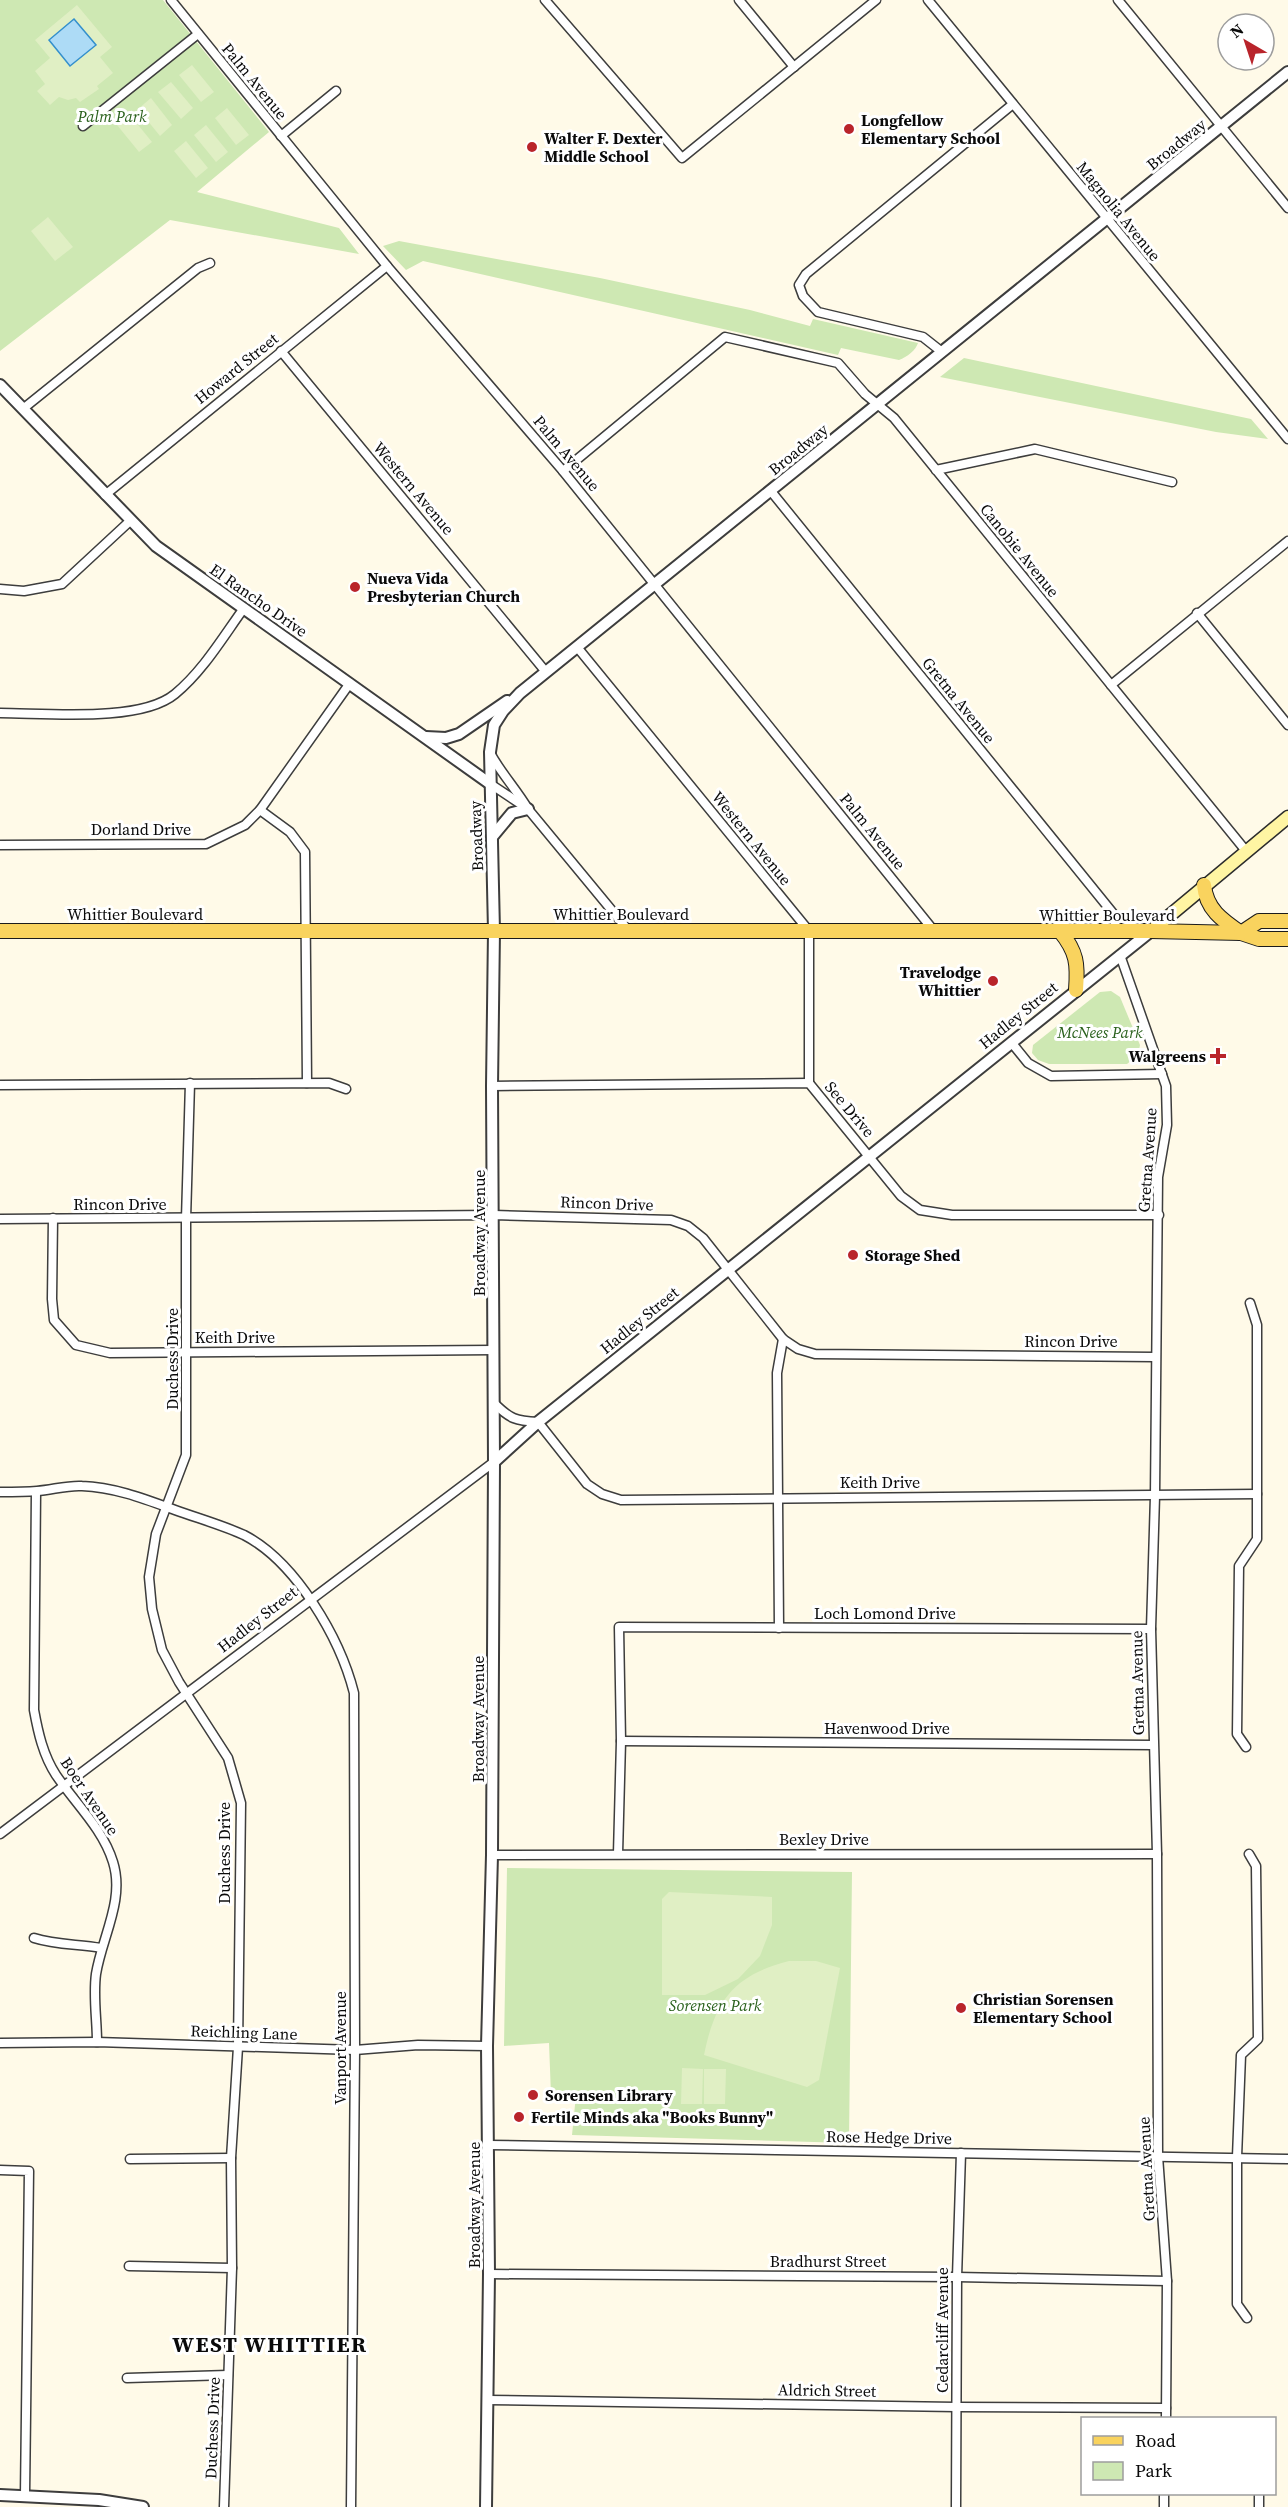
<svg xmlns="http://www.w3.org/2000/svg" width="1288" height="2507" font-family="'Source Serif 4',serif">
	<rect width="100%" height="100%" fill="#fffae8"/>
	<g fill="#cee8b3">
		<polygon points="0,0 163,0 269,132 197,192 339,228 359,254 170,220 0,351"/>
		<path d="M399,241L600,278L750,310L810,326L813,319L918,343C916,350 907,357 899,360L841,348L838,355L423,261L406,270L383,246Z"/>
		<polygon points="964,358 1251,419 1268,439 1216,432 940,377"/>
		<polygon points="1111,991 1120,997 1140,1045 1138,1055 1127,1064 1049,1064 1038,1060 1032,1053 1033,1045 1100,992"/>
		<polygon points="507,1868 852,1872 849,2143 572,2135 576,2095 551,2095 549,2043 504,2046"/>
	</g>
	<g fill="#e0efc4">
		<polygon points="77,5 112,47 100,57 113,73 97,86 99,89 80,102 76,98 68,100 59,97 50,105 37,91 45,84 35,71 50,58 35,40"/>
		<polygon points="192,65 214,92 201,102 179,75"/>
		<polygon points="171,82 193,108 181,119 158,92"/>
		<polygon points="151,98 172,125 160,136 138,109"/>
		<polygon points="227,108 249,135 236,145 215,118"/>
		<polygon points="130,115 152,142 139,152 117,125"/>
		<polygon points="206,125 228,152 216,162 194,135"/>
		<polygon points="186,141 208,168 196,178 174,151"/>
		<polygon points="48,217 73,247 55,261 31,231"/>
		<polygon points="669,1892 772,1897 772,1925 760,1956 738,1979 705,1995 662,1995 662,1899"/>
		<path d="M789,1961H816L840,1968L819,2080L807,2087L704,2055C715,2000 734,1975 789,1961Z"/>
		<polygon points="682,2068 703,2069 702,2104 681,2104"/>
		<polygon points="704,2069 726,2069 725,2104 704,2104"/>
	</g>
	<polygon fill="#addbf6" stroke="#3490cd" stroke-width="1.5" points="74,19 96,45 70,66 49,40"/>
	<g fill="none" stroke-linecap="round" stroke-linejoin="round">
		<g stroke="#3d3d3d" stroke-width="11">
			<g id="minor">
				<polyline points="171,0 387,266 563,471 934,931"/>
				<polyline points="545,0 682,158 876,0"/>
				<polyline points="739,0 794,67"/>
				<polyline points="928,0 1288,439"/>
				<polyline points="1118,0 1288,208"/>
				<polyline points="83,126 198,34"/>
				<polyline points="281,136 336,91"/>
				<polyline points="281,351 546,672"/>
				<polyline points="942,352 923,337 818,312 803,296 799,285 806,274 1013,104"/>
				<polyline points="24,408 198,268 210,263"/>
				<polyline points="936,470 1035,449 1172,482"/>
				<polyline points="563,471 725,337 838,363 865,394 894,418 1246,851"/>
				<polyline points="770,490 1116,917 1114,931"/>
				<polyline points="105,495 387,266"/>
				<polyline points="0,589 24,591 62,584 130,521"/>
				<polyline points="1197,613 1288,725"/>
				<polyline points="577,647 809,931 809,1083"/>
				<polyline points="1111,685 1288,541"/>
				<path d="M0,713C45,713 140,723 175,694C203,671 223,637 244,608"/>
				<path d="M490,753C501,773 516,789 528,809L628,930"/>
				<polyline points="489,783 522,805"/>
				<polyline points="260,810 290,832 305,852 307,1083"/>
				<polyline points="0,845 206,844 245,825 260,810 350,683"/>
				<polyline points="1120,955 1166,1086 1167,1125 1158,1177 1155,1496 1151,1629 1157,1854 1158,2156 1167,2281 1166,2418"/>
				<polyline points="1011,1042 1028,1063 1051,1076 1162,1074"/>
				<polyline points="190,1083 186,1219 186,1455 156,1534 149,1577 152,1609 162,1650 179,1682 228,1758 241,1803 238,2047 231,2158 232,2268 224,2507"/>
				<polyline points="0,1085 329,1083 346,1089"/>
				<polyline points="492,1086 809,1083 901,1196 920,1210 952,1215 1159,1215"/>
				<polyline points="53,1218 52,1299 54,1320 76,1345 110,1353 494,1350"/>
				<polyline points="0,1219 494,1215 671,1220 688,1226 703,1238 783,1339 798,1349 815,1354 1155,1357"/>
				<path d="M494,1403C510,1419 516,1421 538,1422L587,1484L602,1494L621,1500L1257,1494"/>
				<path d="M0,1492C12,1492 25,1492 37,1491C52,1490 67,1485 82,1486C114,1487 145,1499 175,1510C197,1518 222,1525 244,1535C296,1562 340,1638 354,1693L355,2050L351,2507"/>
				<path d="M36,1492L34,1710C38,1732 43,1755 56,1775C75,1803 103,1829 113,1862C125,1900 102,1937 96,1974C93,1996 97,2020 97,2042"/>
				<polyline points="779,1628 777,1373 783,1339"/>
				<polyline points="621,1741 1153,1745"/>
				<polyline points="1246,1747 1237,1734 1239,1566 1257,1539 1257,1325 1250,1303"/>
				<polyline points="0,1834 494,1462"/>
				<polyline points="618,1854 621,1741 619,1627 1151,1629"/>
				<polyline points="492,1855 1157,1854"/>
				<path d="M34,1938C56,1945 78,1944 101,1948"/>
				<polyline points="0,2043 97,2042 355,2050 418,2045 487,2046"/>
				<polyline points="489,2145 1288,2159"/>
				<polyline points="130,2159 231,2158"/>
				<polyline points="0,2170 29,2171 25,2495"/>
				<polyline points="129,2266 232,2268"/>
				<polyline points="489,2274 957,2277 1167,2281"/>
				<polyline points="1247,2318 1237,2304 1237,2157 1241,2055 1258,2039 1256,1866 1249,1854"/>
				<polyline points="127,2378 228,2375"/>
				<polyline points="487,2400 956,2407 1166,2408"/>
				<polyline points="956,2507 957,2277 961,2153"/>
				<polyline points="1164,2507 1164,2494"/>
				<polyline points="1259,2507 1259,2494"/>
			</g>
		</g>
		<g stroke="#3d3d3d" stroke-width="14">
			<g id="tertiary">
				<polyline points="0,385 156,546 489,783"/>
				<polyline points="426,737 446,738 459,734 507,701"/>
				<polyline points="492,837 512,813 528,809"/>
				<polyline points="494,1462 538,1422 1151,931"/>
				<polyline points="0,2495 99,2500 143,2507"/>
				<polyline points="486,2507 489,2274 487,2046 492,1855 494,1462 492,1086 494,931 490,752 494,725 503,711 520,693 1288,72"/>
			</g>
		</g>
		<g stroke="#2c2c2c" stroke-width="15">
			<polyline id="secondary" points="1151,931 1288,817"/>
		</g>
		<g stroke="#1b1b1b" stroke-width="16">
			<g id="primary">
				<path d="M1204,885C1206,909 1222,920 1241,933"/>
				<polyline points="0,931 1151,931 1241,933 1259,939 1288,939"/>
				<path d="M1060,931C1077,952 1078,964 1076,990"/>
				<polyline points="1241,933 1259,921 1288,921"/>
			</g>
		</g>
		<use href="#minor" stroke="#fff" stroke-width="8"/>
		<use href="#tertiary" stroke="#fff" stroke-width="10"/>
		<use href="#secondary" stroke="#fff5a3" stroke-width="12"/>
		<use href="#primary" stroke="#f9d35e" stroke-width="14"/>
	</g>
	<g fill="#b9242b" stroke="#fff" stroke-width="2">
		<circle cx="849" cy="129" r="6"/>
		<circle cx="532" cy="147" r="6"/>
		<circle cx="355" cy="587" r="6"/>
		<circle cx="993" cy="981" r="6"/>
		<path d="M1215 1047h6v6h6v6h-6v6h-6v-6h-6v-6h6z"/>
		<circle cx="853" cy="1255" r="6"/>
		<circle cx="961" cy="2008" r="6"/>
		<circle cx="533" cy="2095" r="6"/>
		<circle cx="519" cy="2117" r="6"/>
	</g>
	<g text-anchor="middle" stroke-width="6" stroke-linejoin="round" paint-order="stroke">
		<g font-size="16" fill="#0a0a0a" stroke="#fff">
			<text transform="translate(255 81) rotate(51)" y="6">Palm Avenue</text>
			<text transform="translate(1176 144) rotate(-39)" y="6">Broadway</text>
			<text transform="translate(1119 211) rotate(51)" y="6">Magnolia Avenue</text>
			<text transform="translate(236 368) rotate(-39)" y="6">Howard Street</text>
			<text transform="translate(798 449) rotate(-39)" y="6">Broadway</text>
			<text transform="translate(567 453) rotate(50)" y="6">Palm Avenue</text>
			<text transform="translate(414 488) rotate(50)" y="6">Western Avenue</text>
			<text transform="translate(1020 550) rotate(51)" y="6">Canobie Avenue</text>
			<text transform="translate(259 600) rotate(35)" y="6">El Rancho Drive</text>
			<text transform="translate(959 700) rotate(51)" y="6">Gretna Avenue</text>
			<text x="141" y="835">Dorland Drive</text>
			<text transform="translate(873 831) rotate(51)" y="6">Palm Avenue</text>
			<text transform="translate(476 836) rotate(-92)" y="6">Broadway</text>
			<text transform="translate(752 838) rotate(51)" y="6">Western Avenue</text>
			<text x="135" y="920">Whittier Boulevard</text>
			<text x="621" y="920">Whittier Boulevard</text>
			<text x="1107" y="921">Whittier Boulevard</text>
			<text transform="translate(1018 1015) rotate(-39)" y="6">Hadley Street</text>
			<text transform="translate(850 1109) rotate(50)" y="6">See Drive</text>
			<text transform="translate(1147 1160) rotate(-86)" y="6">Gretna Avenue</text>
			<text transform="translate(607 1203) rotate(2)" y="6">Rincon Drive</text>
			<text x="120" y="1210">Rincon Drive</text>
			<text transform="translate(479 1233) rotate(-90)" y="6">Broadway Avenue</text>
			<text transform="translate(639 1320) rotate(-39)" y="6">Hadley Street</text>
			<text x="235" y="1343">Keith Drive</text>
			<text x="1071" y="1347">Rincon Drive</text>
			<text transform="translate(172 1359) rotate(-90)" y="6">Duchess Drive</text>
			<text x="880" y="1488">Keith Drive</text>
			<text x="885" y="1619">Loch Lomond Drive</text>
			<text transform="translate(257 1619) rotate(-38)" y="6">Hadley Street</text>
			<text transform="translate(1137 1683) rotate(-91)" y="6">Gretna Avenue</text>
			<text transform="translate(478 1719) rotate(-90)" y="6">Broadway Avenue</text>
			<text x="887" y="1734">Havenwood Drive</text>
			<text transform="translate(90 1796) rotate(56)" y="6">Boer Avenue</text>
			<text x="824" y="1845">Bexley Drive</text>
			<text transform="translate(224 1853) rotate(-90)" y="6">Duchess Drive</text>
			<text transform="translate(244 2032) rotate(2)" y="6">Reichling Lane</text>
			<text transform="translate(340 2048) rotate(-90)" y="6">Vanport Avenue</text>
			<text transform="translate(889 2137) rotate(1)" y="6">Rose Hedge Drive</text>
			<text transform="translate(1146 2169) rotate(-93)" y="6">Gretna Avenue</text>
			<text transform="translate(474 2205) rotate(-90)" y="6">Broadway Avenue</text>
			<text x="828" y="2267">Bradhurst Street</text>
			<text transform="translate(942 2330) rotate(-90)" y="6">Cedarcliff Avenue</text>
			<text transform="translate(827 2390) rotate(1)" y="6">Aldrich Street</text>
			<text transform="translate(212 2428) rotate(-88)" y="6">Duchess Drive</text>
		</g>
		<g font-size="16" font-style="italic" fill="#2a611c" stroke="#fff">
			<text x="112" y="122">Palm Park</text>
			<text x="1100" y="1038">McNees Park</text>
			<text x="715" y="2011">Sorensen Park</text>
		</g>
		<g font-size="16" font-weight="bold" fill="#0a0a0a" stroke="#fff" text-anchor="start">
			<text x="861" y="126">Longfellow<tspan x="861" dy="18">Elementary School</tspan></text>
			<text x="544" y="144">Walter F. Dexter<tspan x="544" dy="18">Middle School</tspan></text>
			<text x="367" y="584">Nueva Vida<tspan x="367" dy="18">Presbyterian Church</tspan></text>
			<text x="981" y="978" text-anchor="end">Travelodge<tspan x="981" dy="18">Whittier</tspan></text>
			<text x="1206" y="1062" text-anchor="end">Walgreens</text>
			<text x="865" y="1261">Storage Shed</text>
			<text x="973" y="2005">Christian Sorensen<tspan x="973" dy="18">Elementary School</tspan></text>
			<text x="545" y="2101">Sorensen Library</text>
			<text x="531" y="2123">Fertile Minds aka "Books Bunny"</text>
		</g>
		<g font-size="22" font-weight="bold" letter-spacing="1.5" fill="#0a0a0a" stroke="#fff">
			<text x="270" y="2352">WEST WHITTIER</text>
		</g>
	</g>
	<rect x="1081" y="2417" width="195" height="78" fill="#ffffff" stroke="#9d9d9d" stroke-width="1.5"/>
	<rect x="1093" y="2436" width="30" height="9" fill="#f9d35e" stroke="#9d9d9d" stroke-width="1.5"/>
	<text x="1135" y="2447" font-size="18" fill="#0a0a0a">Road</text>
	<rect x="1093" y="2462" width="30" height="18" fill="#cee8b3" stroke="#9d9d9d" stroke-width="1.5"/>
	<text x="1135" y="2477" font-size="18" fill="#0a0a0a">Park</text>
	<g transform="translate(1246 42) rotate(321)"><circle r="28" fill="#ffffff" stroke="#9d9d9d" stroke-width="1.5"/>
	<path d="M0-4.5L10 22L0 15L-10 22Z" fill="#b9242b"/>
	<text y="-9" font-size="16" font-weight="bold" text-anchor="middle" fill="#0a0a0a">N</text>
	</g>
</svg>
